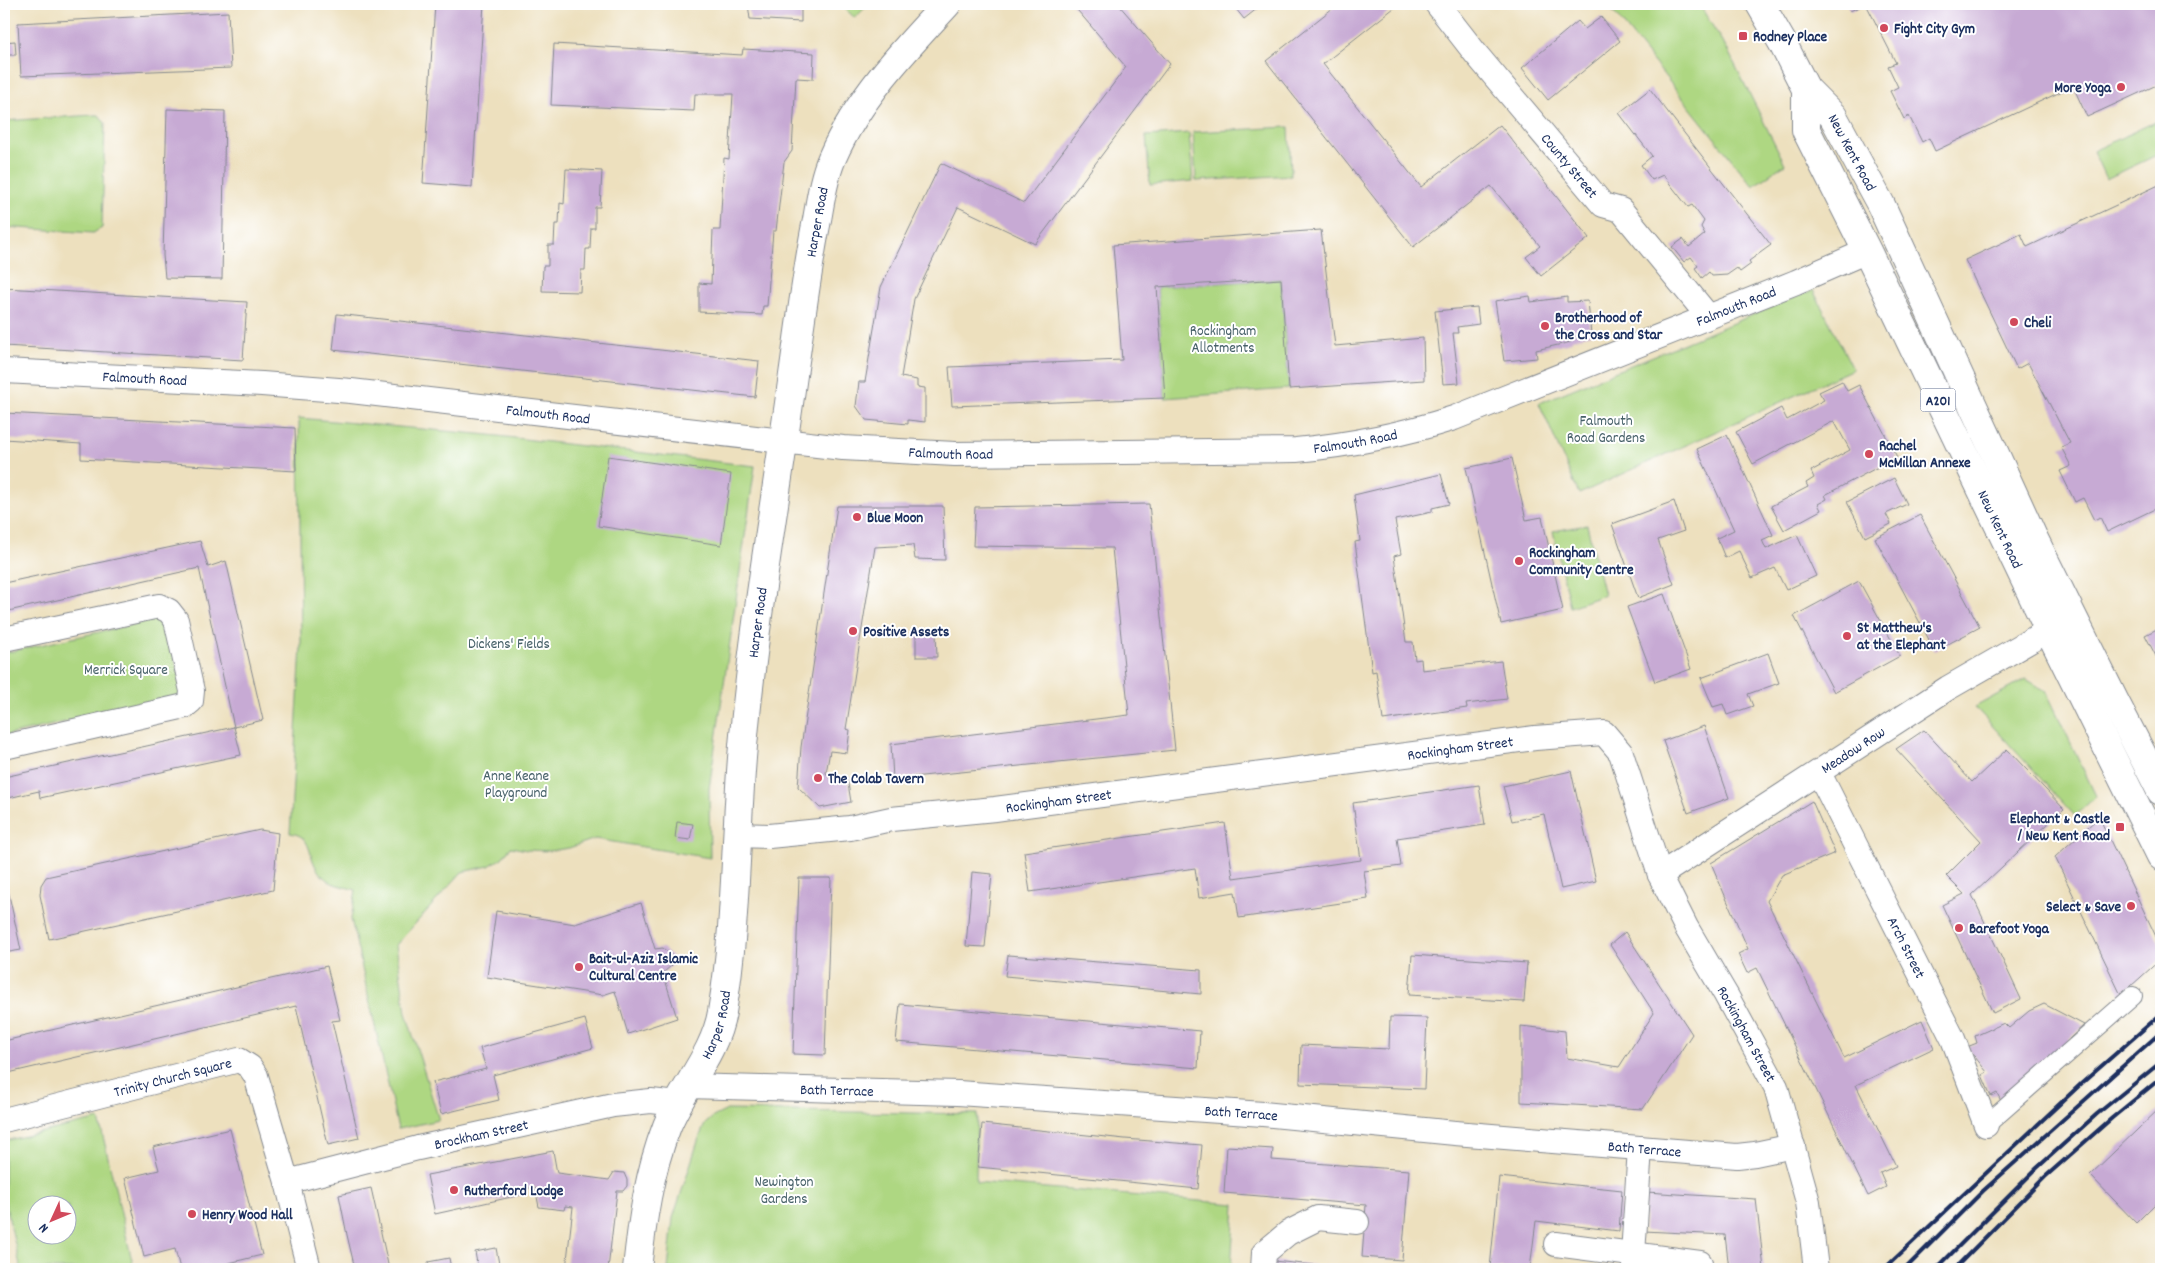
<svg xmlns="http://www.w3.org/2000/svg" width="2165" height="1273" font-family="Dekko,sans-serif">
	<rect width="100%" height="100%" fill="#fff"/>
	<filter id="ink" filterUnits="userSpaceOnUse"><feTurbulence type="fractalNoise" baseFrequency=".02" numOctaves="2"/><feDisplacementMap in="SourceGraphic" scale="10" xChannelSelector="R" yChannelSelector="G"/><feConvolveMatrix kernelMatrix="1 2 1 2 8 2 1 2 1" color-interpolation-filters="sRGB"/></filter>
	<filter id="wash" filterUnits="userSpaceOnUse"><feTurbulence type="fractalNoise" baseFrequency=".0096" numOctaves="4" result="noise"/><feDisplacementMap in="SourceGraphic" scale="20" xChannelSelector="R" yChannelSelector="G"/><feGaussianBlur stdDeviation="1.12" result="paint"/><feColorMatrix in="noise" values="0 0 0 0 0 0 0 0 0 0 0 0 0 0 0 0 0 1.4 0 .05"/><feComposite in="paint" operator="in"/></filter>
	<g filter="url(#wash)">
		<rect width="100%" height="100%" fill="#ede0be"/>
		<g fill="#aed782" stroke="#648370" fill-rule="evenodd">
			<polygon points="840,4 869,4 855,18"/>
			<polygon points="1607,4 1699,4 1728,51 1785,164 1753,186"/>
			<polygon points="94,115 99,115 105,123 102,228 93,233 4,227 4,121"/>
			<polygon points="2161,119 2161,153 2106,179 2093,151"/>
			<polygon points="1289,127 1291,175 1196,181 1193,132"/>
			<polygon points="1189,133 1193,181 1150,185 1146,136"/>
			<polygon points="1281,279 1289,389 1165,398 1157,287"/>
			<polygon points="1813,290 1853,369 1579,494 1539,403"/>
			<path d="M299,418L489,435L755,466L709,789L710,858L595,839L569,848L549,851L527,850L511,847L502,858L489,866L462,872L396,945L406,1013L439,1120L398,1129L351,919L356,890C347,887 334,886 326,879C304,862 317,836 290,833L301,647Z"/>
			<polygon points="1587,525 1604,595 1570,607 1553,531"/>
			<polygon points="158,619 163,619 167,623 183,695 4,736 4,653"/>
			<polygon points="2026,679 2046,691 2096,796 2075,816 1975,707"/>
			<polygon points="727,1110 977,1114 976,1182 1235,1204 1231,1269 668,1269 673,1218 699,1138 705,1124 713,1117"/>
			<path d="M99,1119L134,1269H21L4,1198V1141ZM38,1206H68V1236H38Z"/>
			<polygon points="1400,1265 1401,1265 1454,1269 1400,1269"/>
		</g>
		<g id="blocks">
			<g fill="#c7aad4">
				<polygon points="435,4 484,4 472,187 423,183"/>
				<polygon points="748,4 801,4 801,22 750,19"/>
				<polygon points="1072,4 1118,4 1170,64 1035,244 958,207 914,299 901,377 917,380 917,387 925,388 925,422 908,420 908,424 866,420 856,406 859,382 865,382 881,287 941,163 1024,203 1126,67"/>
				<polygon points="1232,4 1263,4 1244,19"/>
				<polygon points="1338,4 1399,4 1323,64 1421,187 1500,125 1589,238 1541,276 1526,257 1540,246 1491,186 1413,247 1266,61"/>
				<polygon points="1847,4 2161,4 2161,83 2087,117 2073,86 1935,151 1929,138 1922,142 1909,116 1904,119 1890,91 1898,87 1888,66 1896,63 1866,4 1850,11"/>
				<polygon points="228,12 231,68 21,76 18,23"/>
				<polygon points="1601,17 1620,41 1548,100 1522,68 1578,21 1585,29"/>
				<polygon points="15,41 16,55 4,55 4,42"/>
				<polygon points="554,44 742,55 743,49 814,53 813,79 796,78 792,151 784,162 776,231 773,231 767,306 763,306 762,315 699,312 699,283 711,284 713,230 720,230 724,158 729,159 733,94 695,94 694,111 551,105"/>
				<polygon points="1650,89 1771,245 1749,261 1751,264 1740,272 1737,268 1727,275 1712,276 1709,272 1702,278 1695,268 1698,266 1691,257 1684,262 1672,247 1683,239 1689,247 1705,234 1701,227 1704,221 1692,205 1688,207 1663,175 1652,180 1641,165 1652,156 1619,113"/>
				<polygon points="167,109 225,111 222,279 165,278 163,255"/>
				<polygon points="566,169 602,171 600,207 595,207 595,228 591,228 590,249 586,249 585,270 581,270 580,292 542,291 543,266 548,266 548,245 554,245 555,224 559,224 560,203 564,204"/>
				<polygon points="2161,184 2161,506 2107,532 2100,517 2094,520 2083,498 2075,502 2060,471 2071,466 2061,447 2070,443 2028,363 2017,369 1965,260 2021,234 2027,247"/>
				<polygon points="1321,230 1335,346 1423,338 1424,380 1289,389 1281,279 1157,287 1165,398 952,406 949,367 1122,360 1113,245"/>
				<polygon points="4,288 247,302 243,360 4,346"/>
				<polygon points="1530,296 1531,302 1567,297 1567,302 1588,301 1591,334 1572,339 1571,342 1536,350 1537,358 1504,361 1495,301"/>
				<polygon points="1477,307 1479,324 1457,327 1458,333 1453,333 1459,383 1443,384 1435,311"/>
				<polygon points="337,314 759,361 755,397 333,350"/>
				<polygon points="1842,381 1847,391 1859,385 1897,457 1825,495 1827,499 1818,504 1821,510 1784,530 1771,506 1808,487 1806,483 1814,478 1811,471 1850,450 1834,421 1753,464 1736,432 1781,408 1787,420 1824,400 1819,392"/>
				<polygon points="4,413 295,428 296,471 81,459 81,444 4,439"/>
				<polygon points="1727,435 1773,535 1762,540 1766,549 1797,535 1816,576 1786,590 1775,568 1752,578 1739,551 1725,558 1717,538 1734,530 1697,449"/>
				<polygon points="608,456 731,474 721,545 598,526"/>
				<polygon points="1512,458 1526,520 1542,517 1563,610 1501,624 1466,468"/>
				<polygon points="1441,474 1449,504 1432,508 1432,512 1395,520 1401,554 1394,556 1406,642 1413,642 1415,660 1421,659 1422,670 1501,661 1507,699 1466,704 1467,708 1383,720 1376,671 1372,672 1355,542 1360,541 1354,495"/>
				<polygon points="1894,478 1907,504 1886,514 1891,524 1865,537 1847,502"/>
				<polygon points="1674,501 1684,531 1658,540 1674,584 1638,598 1612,524"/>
				<polygon points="1149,504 1175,750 893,779 891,744 1129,715 1112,548 973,546 975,507"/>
				<polygon points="837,506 943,506 945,560 915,559 913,545 875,547 846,729 850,730 847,753 830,751 826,773 830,778 847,777 851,802 820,808 798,787 801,747"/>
				<polygon points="1920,515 1980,627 1935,651 1875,538"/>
				<polygon points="200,541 208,567 226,561 263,720 234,727 241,755 40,798 39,791 4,799 4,777 234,727 199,568 4,612 4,583"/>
				<polygon points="1859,581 1900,656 1834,692 1794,616"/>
				<polygon points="1664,594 1691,669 1655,682 1627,607"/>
				<polygon points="2161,627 2161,666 2145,635"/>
				<polygon points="916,633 936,633 937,657 916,657"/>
				<polygon points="1768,653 1779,683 1748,694 1753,706 1727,715 1723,704 1713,707 1701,678"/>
				<polygon points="1704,726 1729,798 1688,813 1663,741"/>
				<polygon points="1924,730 1972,782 2007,749 2064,809 1972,895 2021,999 1993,1013 1942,905 1964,894 1946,876 1981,841 1896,749"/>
				<polygon points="1571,771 1596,881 1561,889 1544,814 1512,821 1503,786"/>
				<polygon points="1479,785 1485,825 1397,838 1401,866 1364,871 1368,899 1239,918 1235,892 1199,898 1195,868 1030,892 1024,852 1225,823 1233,878 1361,860 1353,803"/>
				<polygon points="1812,801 1835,853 1782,875 1767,901 1844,1058 1922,1020 1934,1048 1856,1085 1896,1166 1880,1173 1886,1187 1868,1196 1757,968 1747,973 1738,954 1748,949 1711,863"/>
				<polygon points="2099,817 2161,947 2161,959 2121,995 2055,857"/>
				<polygon points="677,822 693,824 690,840 675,838"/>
				<polygon points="260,830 278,833 273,890 49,939 40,895 41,885 46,877"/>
				<polygon points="4,872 21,950 4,953"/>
				<polygon points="972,872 992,874 985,947 966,946"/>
				<polygon points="799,878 831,878 825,1055 793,1054"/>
				<polygon points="641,903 655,949 663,948 671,955 672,965 663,973 677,1018 628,1034 615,991 603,995 487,977 496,911 575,924"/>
				<polygon points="1625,932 1692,1034 1643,1109 1521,1102 1521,1026 1565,1031 1567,1058 1619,1067 1654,1013 1610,945"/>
				<polygon points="1008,955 1201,970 1201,994 1005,976"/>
				<polygon points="1412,955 1527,963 1524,1002 1409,995"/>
				<polygon points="327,966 340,1020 332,1021 359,1138 328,1145 296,1006 4,1074 4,1041"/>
				<polygon points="900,1004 1200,1031 1198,1068 896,1042"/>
				<polygon points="2044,1004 2084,1025 2069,1039 2073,1044 2003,1105 1997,1093 1991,1096 1982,1075 1987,1072 1967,1047 1977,1043 1975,1036 2004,1023 2009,1028 2029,1011"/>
				<polygon points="1390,1017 1427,1018 1424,1089 1300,1084 1301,1045 1389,1049"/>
				<polygon points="585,1019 593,1048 493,1075 499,1100 441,1114 433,1082 486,1069 480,1048"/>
				<polygon points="2161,1107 2161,1198 2136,1223 2090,1175"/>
				<polygon points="982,1124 1125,1139 1202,1145 1198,1189 978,1167"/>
				<polygon points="230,1129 262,1255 204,1269 180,1269 175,1249 144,1257 125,1178 159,1170 153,1147"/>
				<polygon points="1227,1146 1273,1149 1272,1160 1409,1170 1402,1260 1362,1257 1366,1205 1224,1193"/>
				<polygon points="553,1151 557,1173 609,1180 614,1172 624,1173 627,1180 627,1186 623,1191 617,1191 608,1269 566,1269 573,1207 565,1206 564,1210 539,1207 535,1187 524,1189 525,1194 435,1214 427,1175"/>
				<polygon points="1499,1177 1622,1190 1619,1231 1536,1221 1530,1269 1490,1268"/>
				<polygon points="371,1188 380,1228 389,1269 355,1269 347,1235 339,1195"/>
				<polygon points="1646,1192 1756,1199 1764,1269 1729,1269 1725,1235 1644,1231"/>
				<polygon points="496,1248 500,1269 478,1269 475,1252"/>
				<polygon points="449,1258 451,1269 429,1269 428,1262"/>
				<polygon points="1273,1261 1314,1265 1313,1269 1272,1269"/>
			</g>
		</g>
	</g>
	<g filter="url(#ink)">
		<use href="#blocks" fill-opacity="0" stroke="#84888e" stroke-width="1"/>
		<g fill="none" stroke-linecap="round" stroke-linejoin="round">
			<g stroke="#84888e" stroke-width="20">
				<polyline id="pedestrian" points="1986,1125 2133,996"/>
			</g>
			<g stroke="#84888e" stroke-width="26">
				<g id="minor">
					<path id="s1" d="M1437,4L1476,54L1603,205L1621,210L1708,316"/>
					<path id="s2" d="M4,371L262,384L351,391L843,448L955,454L1296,450C1349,445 1404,434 1454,418L1796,282L1867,251"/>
					<polyline points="4,639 159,606 169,611 176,620 192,691 191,701 185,706 4,747"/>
					<path id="s3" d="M1819,773L1953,1039L1986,1125"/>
					<path id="s4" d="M737,835L769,836L850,828L891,819L995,809L1535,738L1604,733L1621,753L1660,875L1686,927L1726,995L1776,1087L1808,1202L1816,1269"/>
					<path id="s5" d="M1660,875L1948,688L2049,630"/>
					<path id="s6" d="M687,1086L958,1093L1263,1114L1455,1133L1737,1156L1755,1154L1793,1146"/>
					<path id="s7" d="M4,1120L239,1060L250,1067L256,1076L287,1182L309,1269"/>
					<path id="s8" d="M287,1182L418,1148L613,1105L651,1101L678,1104"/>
					<polyline points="1556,1244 1700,1263"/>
					<polyline points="1263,1269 1264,1253 1288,1233 1318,1218 1357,1222"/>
					<polyline points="1636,1269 1633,1254 1640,1148"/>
				</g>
			</g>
			<g stroke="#84888e" stroke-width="30">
				<g id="secondary">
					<path id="s9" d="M637,1269C642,1221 649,1172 667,1126C683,1087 715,1054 722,1012C737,924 735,834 743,746C754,622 776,498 793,375C800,326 806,278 815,230C820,206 822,181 832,158C857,100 904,50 947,4"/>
				</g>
			</g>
			<g stroke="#84888e" stroke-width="30">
				<g id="trunk">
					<path id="s10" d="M1760,4L1782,42L1806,89L1833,116L1881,205L2034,539L2114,700L2161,791"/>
					<path id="s11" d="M1806,89V130L1867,251L2049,630L2161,856"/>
				</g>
			</g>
			<use href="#pedestrian" stroke="#fff" stroke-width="18"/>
			<use href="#minor" stroke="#fff" stroke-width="24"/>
			<use href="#secondary" stroke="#fff" stroke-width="28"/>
			<use href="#trunk" stroke="#fff" stroke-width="28"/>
			<g stroke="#1b2f5e" stroke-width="4">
				<polyline points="1884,1269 2082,1083 2161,1014"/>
				<polyline points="1905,1269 1983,1191 2161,1032"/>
				<polyline points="1936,1269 2037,1168 2097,1114 2161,1062"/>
				<polyline points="1954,1269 2045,1177 2112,1118 2161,1078"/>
			</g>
		</g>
	</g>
	<g fill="#d1495b" stroke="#fff" stroke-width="2">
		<circle cx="1884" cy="28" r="5"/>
		<rect x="1738" y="31" width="10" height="10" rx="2.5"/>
		<circle cx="2121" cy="87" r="5"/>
		<circle cx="2014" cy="322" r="5"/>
		<circle cx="1545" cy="326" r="5"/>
		<circle cx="1869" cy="454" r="5"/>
		<circle cx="857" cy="517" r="5"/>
		<circle cx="1519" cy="561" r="5"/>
		<circle cx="853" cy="631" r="5"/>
		<circle cx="1847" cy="636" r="5"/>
		<circle cx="818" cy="778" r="5"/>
		<rect x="2115" y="822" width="10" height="10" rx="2.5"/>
		<circle cx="2131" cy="906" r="5"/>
		<circle cx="1959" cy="928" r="5"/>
		<circle cx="579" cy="967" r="5"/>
		<circle cx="454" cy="1190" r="5"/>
		<circle cx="192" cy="1214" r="5"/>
	</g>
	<g text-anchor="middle" stroke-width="4" stroke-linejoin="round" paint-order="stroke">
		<rect fill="#fff" stroke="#5f6d8e" stroke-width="1" x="1920.5" y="388.5" width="35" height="23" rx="4"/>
		<g font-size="14" font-weight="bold" fill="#1b2f5e">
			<text x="1938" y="405">A201</text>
		</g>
		<g font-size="15" font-weight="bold" fill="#1b2f5e" stroke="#fff" text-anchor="start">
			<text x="1894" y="33">Fight City Gym</text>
			<text x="1753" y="41">Rodney Place</text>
			<text x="2111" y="92" text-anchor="end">More Yoga</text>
			<text x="1555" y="322">Brotherhood of<tspan x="1555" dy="17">the Cross and Star</tspan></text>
			<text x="2024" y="327">Cheli</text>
			<text x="1879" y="450">Rachel<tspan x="1879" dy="17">McMillan Annexe</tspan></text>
			<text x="867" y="522">Blue Moon</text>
			<text x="1529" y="557">Rockingham<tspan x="1529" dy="17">Community Centre</tspan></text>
			<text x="1857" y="632">St Matthew's<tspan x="1857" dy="17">at the Elephant</tspan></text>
			<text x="863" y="636">Positive Assets</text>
			<text x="828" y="783">The Colab Tavern</text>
			<text x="2110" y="823" text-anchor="end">Elephant &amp; Castle<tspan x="2110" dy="17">/ New Kent Road</tspan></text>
			<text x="2121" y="911" text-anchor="end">Select &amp; Save</text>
			<text x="1969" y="933">Barefoot Yoga</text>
			<text x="589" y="963">Bait-ul-Aziz Islamic<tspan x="589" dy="17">Cultural Centre</tspan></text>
			<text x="464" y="1195">Rutherford Lodge</text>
			<text x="202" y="1219">Henry Wood Hall</text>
		</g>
		<g font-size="15" fill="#1b2f5e" stroke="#fff">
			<text dy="5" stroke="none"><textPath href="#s10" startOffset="176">New Kent Road</textPath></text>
			<text dy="5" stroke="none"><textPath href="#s1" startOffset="209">County Street</textPath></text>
			<text dy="5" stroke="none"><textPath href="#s9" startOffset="1070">Harper Road</textPath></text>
			<text dy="5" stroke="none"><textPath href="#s2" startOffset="1761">Falmouth Road</textPath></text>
			<text dy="5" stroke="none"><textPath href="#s2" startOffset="141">Falmouth Road</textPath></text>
			<text dy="5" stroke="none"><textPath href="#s2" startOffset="546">Falmouth Road</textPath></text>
			<text dy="5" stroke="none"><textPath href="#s2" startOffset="1356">Falmouth Road</textPath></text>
			<text dy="5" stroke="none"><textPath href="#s2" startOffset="951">Falmouth Road</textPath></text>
			<text dy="5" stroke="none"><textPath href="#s11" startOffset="485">New Kent Road</textPath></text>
			<text dy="5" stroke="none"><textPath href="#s9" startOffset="665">Harper Road</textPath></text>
			<text dy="5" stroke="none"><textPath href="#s4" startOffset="729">Rockingham Street</textPath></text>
			<text dy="5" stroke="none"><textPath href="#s5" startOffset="230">Meadow Row</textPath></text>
			<text dy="5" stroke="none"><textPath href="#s4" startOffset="324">Rockingham Street</textPath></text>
			<text dy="5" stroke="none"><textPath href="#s3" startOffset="195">Arch Street</textPath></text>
			<text dy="5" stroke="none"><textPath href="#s9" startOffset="260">Harper Road</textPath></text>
			<text dy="5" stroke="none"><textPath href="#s4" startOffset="1209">Rockingham Street</textPath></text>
			<text dy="5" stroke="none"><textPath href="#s7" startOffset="174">Trinity Church Square</textPath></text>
			<text dy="5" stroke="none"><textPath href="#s6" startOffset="150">Bath Terrace</textPath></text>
			<text dy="5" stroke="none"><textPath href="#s6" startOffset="555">Bath Terrace</textPath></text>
			<text dy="5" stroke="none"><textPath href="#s8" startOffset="200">Brockham Street</textPath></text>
			<text dy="5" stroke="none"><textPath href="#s6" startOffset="960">Bath Terrace</textPath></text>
		</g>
		<g font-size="15" fill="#476169" stroke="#fff">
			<text x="1223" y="335">Rockingham<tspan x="1223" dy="17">Allotments</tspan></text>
			<text x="1606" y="425">Falmouth<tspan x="1606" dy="17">Road Gardens</tspan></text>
			<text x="509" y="648">Dickens' Fields</text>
			<text x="126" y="674">Merrick Square</text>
			<text x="516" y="780">Anne Keane<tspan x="516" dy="17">Playground</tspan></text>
			<text x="784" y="1186">Newington<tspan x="784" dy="17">Gardens</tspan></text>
		</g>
	</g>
	<rect width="2165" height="1273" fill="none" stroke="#fff" stroke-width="20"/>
	<g transform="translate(52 1220) rotate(226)"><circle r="24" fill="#ffffff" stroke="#a4acbf"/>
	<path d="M0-4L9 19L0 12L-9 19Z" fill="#d1495b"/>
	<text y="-8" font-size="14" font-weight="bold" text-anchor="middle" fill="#1b2f5e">N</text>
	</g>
</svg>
